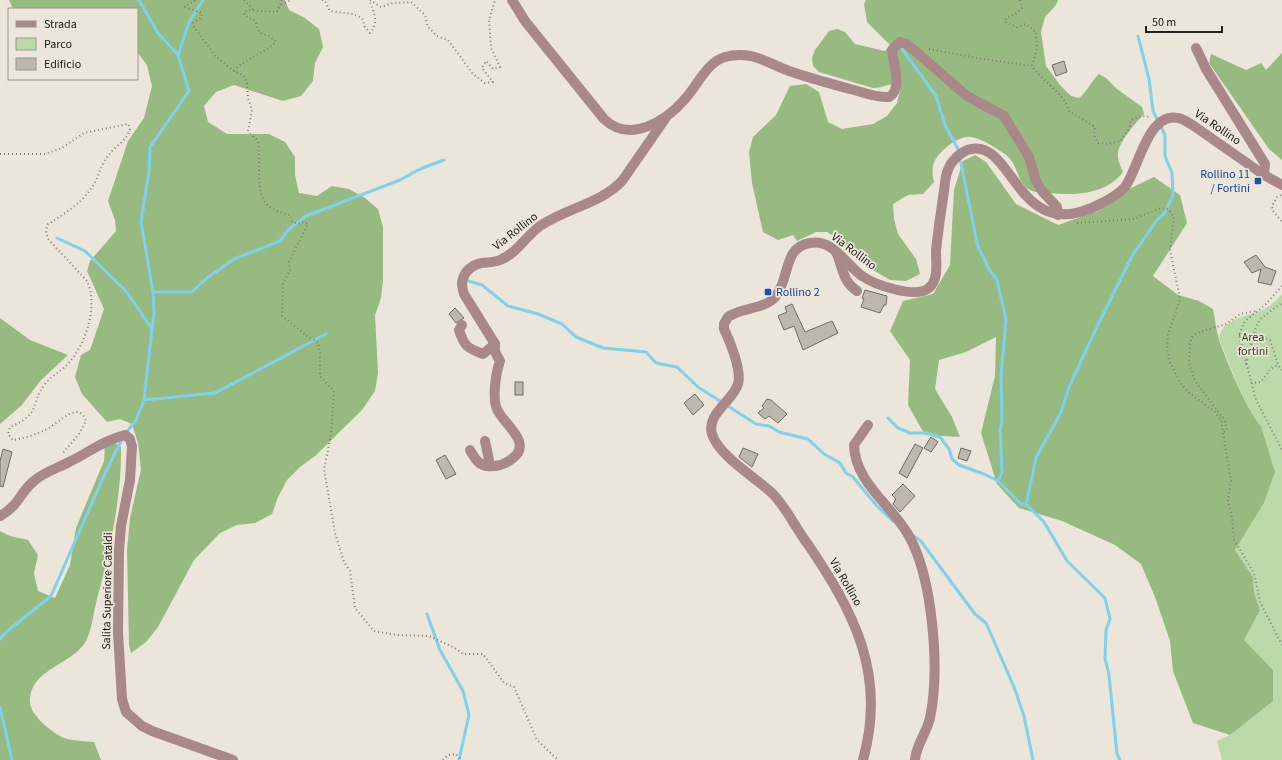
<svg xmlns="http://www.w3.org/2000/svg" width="1282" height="760" font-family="'Source Sans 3',sans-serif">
	<rect width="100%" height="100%" fill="#ebe5da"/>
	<path fill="#bbdaa9" d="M1282,294V760H1222L1217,741L1230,735L1273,670L1243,640L1260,610L1254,592L1253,577L1235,550L1264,503L1275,472L1261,426C1245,408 1229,362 1219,339C1222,316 1251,317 1266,308C1273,304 1277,300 1282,294Z"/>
	<g fill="#97ba81">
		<polygon points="9,0 285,0 289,10 305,18 319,29 323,47 315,63 313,81 301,96 283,101 234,85 216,92 204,106 208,122 227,134 269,134 285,142 295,157 295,175 299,193 317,196 332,186 349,189 365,198 378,209 383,227 383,281 381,298 375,315 378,373 375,391 362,410 315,456 300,467 287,480 278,497 272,514 255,523 237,525 220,533 194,560 158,627 146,642 131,653 129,645 127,550 130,518 141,470 138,443 132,424 120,419 107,422 82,394 75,377 81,355 90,350 104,309 87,271 90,261 116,231 115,220 108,201 128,141 144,118 152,86 147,65 137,52 137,9 13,9"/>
		<path d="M866,0H1058L1056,5L1045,17L1041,32L1046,66L1060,85L1071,96L1079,98C1088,91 1091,81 1099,74L1106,78L1117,89L1142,107L1144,114C1135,124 1116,144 1118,157C1118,161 1121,167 1123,172C1107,194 1075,196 1051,193C1044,193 1036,193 1030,190C1017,183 1018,164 1006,155C996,148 983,139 971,137C958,135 934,154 933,167C932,172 933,177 934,182L923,194L908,195L893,204L894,219L898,234L916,259L920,274L906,281L890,280L863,264L841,241L827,232H816L797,241L793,235L778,240L763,232L752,183L749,152L753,137L776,115L790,86L806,84L819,92L828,122L842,129L873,124L887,116L897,103L900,91L896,84C887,84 881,88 873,88L819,72L813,66L812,58L815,50L829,31L837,29L845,32L855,44L885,51L890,45L867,22L864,4Z"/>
		<polygon points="1282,53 1282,160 1269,149 1209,63 1211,54 1246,70 1261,63 1266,70"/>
		<path d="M975,155L986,162L1016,204L1058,225L1098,211L1129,189L1154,177L1180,195L1187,223L1153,276L1178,295L1199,301L1213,309C1215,319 1216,330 1219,340C1226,360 1247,411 1261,426L1275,472L1264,503L1235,550L1253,577L1254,592L1260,610L1244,640L1273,670V701L1230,735L1193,723L1173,671L1170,641L1155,597L1141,564L1115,545L1062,521L1019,508L997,484L981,433L995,376L996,337L966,352L939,360L935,389L952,417L960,437L925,435L908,405L910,360L890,331L903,301L933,294L950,265L954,190L963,161Z"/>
		<polygon points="0,318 30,340 68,355 41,380 22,405 0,424"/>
		<path d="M114,442L121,447C122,497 109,555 96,603C93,615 92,628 87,639C74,666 30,667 30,702C30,715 52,733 64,738C73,741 85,741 94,742L101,760H0V531L10,536L28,540L38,555L34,573L38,591L55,598L70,565L76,528L104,461L105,445Z"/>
	</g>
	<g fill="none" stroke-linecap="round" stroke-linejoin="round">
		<g stroke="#7fd1ec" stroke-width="3">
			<polyline points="139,0 158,33 178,55"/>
			<polyline points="902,49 936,96 945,125 958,149 978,247 989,269 997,280 1006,319 1001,376 1002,423 1000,429 1002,472 998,481"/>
			<polyline points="57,238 85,251 126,291 152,329"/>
			<polyline points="468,281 482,285 508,306 538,314 562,324 576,337 603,348 646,352 656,363 677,367 698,387 756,424 769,426 779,432 808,439 824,454 840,463 846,473 853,477 876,505 893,521"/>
			<polyline points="153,292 192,292 207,278 234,259 280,241 289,229 306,216 400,180 420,169 444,160"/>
			<polyline points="144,400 215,393 326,334"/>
			<polyline points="888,418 898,428 910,433 927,433 940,437 949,449 952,459 959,465 984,474 998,481 1021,504 1027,505 1044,522 1067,561 1105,598 1110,619 1106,630 1105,658 1109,675 1117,754 1120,760"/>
			<polyline points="126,433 136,420 144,400 154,312 153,292 141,222 149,171 150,147 189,91 178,55 189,22 203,0"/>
			<polyline points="1026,505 1036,458 1061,412 1070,385 1094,333 1132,256 1157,220 1164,214 1173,195 1172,173 1165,156 1165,135 1153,111 1149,79 1138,36"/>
			<polyline points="912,535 920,540 975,614 986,623 1014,687 1024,716 1033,760"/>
			<polyline points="427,614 440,650 463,691 469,715 459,760"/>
			<polyline points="0,639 5,633 51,596 102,480 122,439"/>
			<polyline points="0,707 12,760"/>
		</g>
	</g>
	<g fill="#bdb7ac" stroke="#716c63">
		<polygon points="1064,61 1067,72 1056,76 1052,65"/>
		<polygon points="1256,255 1265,267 1276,271 1271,285 1258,282 1261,269 1252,273 1244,262"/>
		<polygon points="865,290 887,296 886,305 884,305 880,313 861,307 864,299 862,298"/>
		<polygon points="792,304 805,332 832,321 838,333 803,350 794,326 784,330 778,316 787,312 785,307"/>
		<polygon points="455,308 464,318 456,323 449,314"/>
		<rect x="515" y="382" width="8" height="13"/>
		<polygon points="695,394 704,405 693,415 684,403"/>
		<polygon points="767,399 771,400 787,414 778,423 769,416 765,419 758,413 764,408 762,406"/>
		<polygon points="931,437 938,442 931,452 924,448"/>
		<polygon points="915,444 923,448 907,478 899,473"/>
		<polygon points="743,448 758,454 752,467 739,457"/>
		<polygon points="961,448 971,451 967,461 958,458"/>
		<polygon points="3,449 12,452 3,487 0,486 0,461"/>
		<polygon points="445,455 456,474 446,479 436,460"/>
		<polygon points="903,484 915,496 900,512 893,504 896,499 892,495"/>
	</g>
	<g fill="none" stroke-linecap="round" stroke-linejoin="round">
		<g stroke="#807c75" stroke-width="2" stroke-dasharray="1 3" stroke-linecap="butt">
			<path d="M195,0L185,7L202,13L201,18L193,23L194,27L216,57L234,71L243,75L247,81L248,98L252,110L248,131C251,135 255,137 257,140C260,144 258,151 259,155C260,185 253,207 290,215L291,221L298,224L302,222L308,224L289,262L290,270L283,283L282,316L307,336L318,342L320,353V376L334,391L331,435L324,469L335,533L344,562L350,571L355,608L374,631L396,635L429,636L455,648L463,654H483L504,683L514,687L537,740L558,760"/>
			<polyline points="244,0 253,10"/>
			<path d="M322,0L325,1L330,11L353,14L362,18L365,27L370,33C380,22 373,11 369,0"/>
			<polyline points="370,0 381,7 393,3 411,2 425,15 428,27 437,36 448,40 473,74 485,83 493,82 482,68 486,61 493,69 500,67 491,48 489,20 495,0"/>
			<path d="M1020,0L1022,8L1017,13L1006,18L1005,22L1017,27L1026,24L1036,32L1037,48L1032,66C1043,82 1065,94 1069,111L1095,127L1094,135L1098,143L1106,144L1121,141L1129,129L1131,120L1141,116L1151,117"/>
			<polyline points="278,7 291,0"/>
			<polyline points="929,49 983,59 1032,66"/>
			<path d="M234,71C246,58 263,54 276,42L269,36L262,34L257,29L256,22L253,19L249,18L245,15L244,12L248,10L277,12L282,0"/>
			<path d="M0,154H45L62,148L84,133L128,124L130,128C129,139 114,147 108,156C101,165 99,175 94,184C83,203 65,213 47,225L46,233L48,239L87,281C99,307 85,347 66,366C59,372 51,377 45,384C28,407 43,412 10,427L8,434L13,440C25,438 38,434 49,428C59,422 79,400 86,421L79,434L62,454"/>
			<polyline points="1281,195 1277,197 1272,206 1273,211 1282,222"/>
			<polyline points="1077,223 1134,219 1161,208 1168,209 1174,217 1170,250 1180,299 1168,335 1167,348 1170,362 1179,381 1187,391 1215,412 1221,420 1231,481 1228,501 1232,517 1234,540 1254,573 1260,602 1282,645"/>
			<polyline points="1282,286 1266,304 1245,321 1239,335 1256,400 1282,450"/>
			<polyline points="1239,335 1259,335 1270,340 1278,365 1282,370"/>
			<polyline points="1246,364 1255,330 1260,319 1282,303"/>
			<polyline points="1251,383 1261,382 1271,368 1278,365"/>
			<polyline points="1224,432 1227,430 1224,419 1195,381 1189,362 1190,344 1192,337 1197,333 1226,324 1240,314 1255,311"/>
			<polyline points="443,760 448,755 456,754 462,760"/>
		</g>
		<g stroke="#a9888a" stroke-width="10">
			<path d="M512,0L525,21L604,119C630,144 666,121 685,99C697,86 707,62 725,57C750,50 766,62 789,71C809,78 829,83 850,89C863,92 875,98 889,97C903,90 893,63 892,50L900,42L907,44L967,96L1004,116L1029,157L1036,181L1042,191L1057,207L1058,215"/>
			<polyline points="1196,48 1206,69 1265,164 1264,175"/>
			<path d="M836,252C843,267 842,281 857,291"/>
			<path d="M462,325L459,330C464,346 467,348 483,354L495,344"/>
			<path d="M868,425L854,445C855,483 892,505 909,536C933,579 940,670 930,718C927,732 916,745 915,760"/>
			<polyline points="485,441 489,460 486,466"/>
			<path d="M470,450C474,457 478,465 487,466C497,467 506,464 513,458C533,442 503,424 497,409C492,398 496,372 500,361L495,352V344L464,294C461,285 461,279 467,271C478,259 488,265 500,260C516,254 526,236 540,226C566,208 600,204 622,181L665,119"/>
			<path d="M0,516C20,505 19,493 34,481C44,472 58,468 69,462C88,453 104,440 125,435L130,439L132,446L130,480L121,526L119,550L118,632L122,699L126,712L142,726L152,731L233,760"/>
			<path d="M863,760C887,674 854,612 807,543C795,527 786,507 772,493C756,478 718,455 712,434C706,414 733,401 738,384C742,371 730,341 724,329V324L728,317C741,307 765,310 776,296C790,278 783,247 810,243C834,239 846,265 862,276C875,285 916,299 929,288C939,279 936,263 936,251C938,231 941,211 944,191C945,184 945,176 948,170C951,161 961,151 971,149C1015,140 1017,249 1102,203C1110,199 1119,194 1125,187C1138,170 1148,111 1178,118C1184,119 1189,123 1194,126L1264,175L1282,185"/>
		</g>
	</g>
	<g fill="#1a4fb4" stroke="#ebe5da" stroke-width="1.5">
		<rect x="1254" y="177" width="8" height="8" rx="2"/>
		<rect x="764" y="288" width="8" height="8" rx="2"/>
	</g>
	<g text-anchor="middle" stroke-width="3.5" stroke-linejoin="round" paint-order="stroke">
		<g font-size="12" fill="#22201c" stroke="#ebe5da">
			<text transform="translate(1218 127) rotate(34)" y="4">Via Rollino</text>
			<text transform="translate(515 231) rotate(-38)" y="4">Via Rollino</text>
			<text transform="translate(854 251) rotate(37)" y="4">Via Rollino</text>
			<text transform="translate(846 582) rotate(60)" y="4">Via Rollino</text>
			<text transform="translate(107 591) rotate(-89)" y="4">Salita Superiore Cataldi</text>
		</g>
		<g font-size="12" fill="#164399" stroke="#ebe5da" text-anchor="end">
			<text x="1250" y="178">Rollino 11<tspan x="1250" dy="14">/ Fortini</tspan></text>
			<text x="776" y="296" text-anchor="start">Rollino 2</text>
		</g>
		<g font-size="12" fill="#28490c" stroke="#ebe5da">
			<text x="1253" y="341">Area<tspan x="1253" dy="14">fortini</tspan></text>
		</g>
	</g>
	<rect x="8" y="8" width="130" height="72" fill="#ebe5da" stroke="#9b968e"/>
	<rect x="16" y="21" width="20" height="6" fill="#a9888a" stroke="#9b968e"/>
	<text x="44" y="28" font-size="12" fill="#22201c">Strada</text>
	<rect x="16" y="38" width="20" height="12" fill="#bbdaa9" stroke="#9b968e"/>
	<text x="44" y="48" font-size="12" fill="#22201c">Parco</text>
	<rect x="16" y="58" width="20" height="12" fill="#bdb7ac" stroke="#9b968e"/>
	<text x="44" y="68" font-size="12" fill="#22201c">Edificio</text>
	<path d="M1146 26v6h76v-6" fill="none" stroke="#22201c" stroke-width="2"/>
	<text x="1152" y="26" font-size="12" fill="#22201c" stroke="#ebe5da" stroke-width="3" paint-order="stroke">50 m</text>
</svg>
